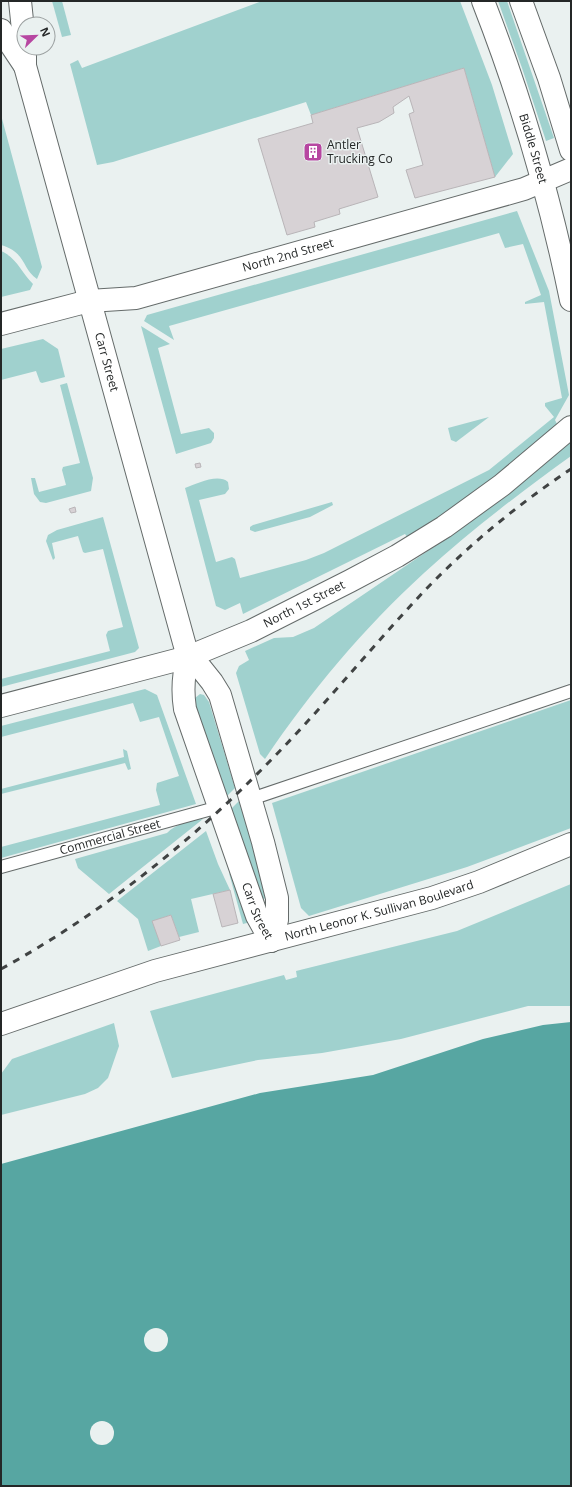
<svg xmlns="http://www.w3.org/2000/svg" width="572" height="1487" font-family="'Open Sans',sans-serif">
	<rect width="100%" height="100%" fill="#eaf1f0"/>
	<g fill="#a0d1ce">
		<polygon points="52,1 62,1 71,35 62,37"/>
		<polygon points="262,1 460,1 492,85 513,154 495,177 464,68 311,115 306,102 113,162 97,165 70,64 78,60 82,68"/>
		<polygon points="498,1 507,1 554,138 546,141 522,68"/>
		<path d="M1,115L42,267L37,279C22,269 26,252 1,245Z"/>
		<path d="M517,211L549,291L569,395L555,420L558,426L459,506L408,538L405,534L243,614L240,603L225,610L216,606L185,488C196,484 218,473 228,482L229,489L225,494L199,500L216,562L232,557L235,559L240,578L306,560L324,553L489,470L554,417L545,406V403L562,398L544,302L525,304V302L541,295L523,244L505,248L499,233L169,326L174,340L144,321L147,315Z"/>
		<path d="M1,251C17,258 21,272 33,284L30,290L1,297Z"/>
		<polygon points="141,326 170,344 158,348 181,434 209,428 214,433 214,438 211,443 176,454"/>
		<polygon points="43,339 58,349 65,377 42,383 40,382 36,371 1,380 1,349"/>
		<polygon points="67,383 93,478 91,491 46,503 40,502 34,494 31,478 35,478 39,492 66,485 62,470 63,467 80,463 60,385"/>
		<polygon points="489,417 456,442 451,440 448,428"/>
		<path d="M571,437V456C520,493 471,530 424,573C364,628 310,692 265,759L260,754L236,673L239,666L249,660L245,651L274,638L293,637L314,628L438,544L493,503Z"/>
		<polygon points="332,502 333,505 310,517 255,532 250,530 250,527 253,525"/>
		<polygon points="103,517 139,648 135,652 1,687 1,679 110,651 106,635 108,631 123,627 103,549 85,553 83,552 78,536 52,543 55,558 53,560 46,541 48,535 57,530"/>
		<polygon points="145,689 157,695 196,804 1,858 1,847 160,805 156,790 157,783 179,776 159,717 140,722 133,703 1,737 1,726"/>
		<polygon points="200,694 204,695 209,702 235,788 226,797 195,704 195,698"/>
		<polygon points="571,700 571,828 467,867 309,916 301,908 272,803"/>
		<polygon points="123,749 127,751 131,769 128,770 125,763 1,794 1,789 124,757"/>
		<polygon points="239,801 259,866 266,897 264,899 261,898 230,810"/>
		<path d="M203,819L109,894L78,868L75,859L167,833C176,824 189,820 203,819Z"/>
		<polygon points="206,831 218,864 230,890 191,899 199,932 179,937 171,915 153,921 161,946 148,951 138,919 117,901"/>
		<polygon points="229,873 232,876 251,922 243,924"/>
		<polygon points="571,884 571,1006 528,1006 401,1039 322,1053 258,1060 172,1078 150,1011 284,975 286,980 297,977 296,971 457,931"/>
		<polygon points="114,1023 119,1046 108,1078 98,1088 85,1094 1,1115 1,1074 12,1059"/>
	</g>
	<polygon fill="#57a6a2" points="571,1022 571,1486 1,1486 1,1164 260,1093 373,1075 483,1039 543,1025"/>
	<g fill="#eaf1f0">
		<circle cx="156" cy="1340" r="12"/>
		<circle cx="102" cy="1433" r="12"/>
	</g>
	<g fill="#d7d2d5" stroke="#b9b5b8">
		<polygon points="464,68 495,177 415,198 406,170 423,165 409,114 414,112 409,96 393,107 394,113 379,122 357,128 378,197 339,209 340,214 314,222 315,227 287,235 258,139 313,123 311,115"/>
		<polygon points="200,463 201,467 196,468 195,464"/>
		<polygon points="75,507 76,512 71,513 69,509"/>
		<polygon points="230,890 238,923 222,927 213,894"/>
		<polygon points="171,915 180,940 161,946 152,921"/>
	</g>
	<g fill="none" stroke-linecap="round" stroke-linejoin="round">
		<g stroke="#656b6a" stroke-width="14">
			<g id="service">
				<polyline points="251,799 571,691"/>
				<path id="s1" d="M1,867L219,807"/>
			</g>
		</g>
		<g stroke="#656b6a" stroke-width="24">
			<g id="minor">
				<path id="s2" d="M1,324L89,301L136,298L524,189L571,169"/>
				<path id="s3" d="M1,706L188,657L251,631L350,581L397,556L444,527L502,485L571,427"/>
			</g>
		</g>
		<g stroke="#656b6a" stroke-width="24">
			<g id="tertiary">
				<polyline points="20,1 24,40"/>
				<path id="s4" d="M483,1C521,98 550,198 571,300"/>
				<polyline points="521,1 549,78 571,150"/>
				<polyline points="1,30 25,66"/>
				<path id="s5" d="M25,48V66L188,657C183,675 182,690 185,709L257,916L271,941"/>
				<polyline points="188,657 200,667 212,682 220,695 263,842 277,898 277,920 271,941"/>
				<path id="s6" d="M1,1024L155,971L432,898L479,882L571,844"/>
			</g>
		</g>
		<use href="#service" stroke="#fff" stroke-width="12"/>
		<use href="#minor" stroke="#fff" stroke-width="22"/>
		<use href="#tertiary" stroke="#fff" stroke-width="22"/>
		<path stroke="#404343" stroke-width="3" stroke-dasharray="7 7" stroke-linecap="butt" d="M1,969C99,915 189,844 267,764C318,713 364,656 414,602C460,552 514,507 571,469"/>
	</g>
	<defs>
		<g id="building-square" transform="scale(1)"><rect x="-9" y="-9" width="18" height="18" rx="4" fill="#b746a1" stroke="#eaf1f0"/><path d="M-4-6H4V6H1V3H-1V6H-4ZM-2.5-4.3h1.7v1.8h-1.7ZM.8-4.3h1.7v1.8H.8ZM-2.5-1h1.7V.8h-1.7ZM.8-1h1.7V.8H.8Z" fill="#fff"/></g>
	</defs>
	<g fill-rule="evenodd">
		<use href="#building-square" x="313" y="152"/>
	</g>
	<g text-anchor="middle" stroke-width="3" stroke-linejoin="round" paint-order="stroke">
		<g font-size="12" fill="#242727" stroke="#eaf1f0" text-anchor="start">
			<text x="327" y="149">Antler<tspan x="327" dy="14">Trucking Co</tspan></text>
		</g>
		<g font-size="12" fill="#242727" stroke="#eaf1f0">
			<text dy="4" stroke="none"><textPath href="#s4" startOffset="156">Biddle Street</textPath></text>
			<text dy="4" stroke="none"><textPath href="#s2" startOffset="296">North 2nd Street</textPath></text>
			<text dy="4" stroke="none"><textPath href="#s5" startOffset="325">Carr Street</textPath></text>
			<text dy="4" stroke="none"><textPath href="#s3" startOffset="321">North 1st Street</textPath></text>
			<text dy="4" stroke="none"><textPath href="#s1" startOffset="113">Commercial Street</textPath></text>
			<text dy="4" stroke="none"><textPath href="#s5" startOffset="898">Carr Street</textPath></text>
			<text dy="4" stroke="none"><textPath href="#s6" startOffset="395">North Leonor K. Sullivan Boulevard</textPath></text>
		</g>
	</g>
	<rect width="572" height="1487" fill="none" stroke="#242727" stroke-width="4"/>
	<g transform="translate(36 36) rotate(67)"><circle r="19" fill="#eaf1f0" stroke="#9ba0a0"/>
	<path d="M0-3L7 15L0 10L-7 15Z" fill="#b746a1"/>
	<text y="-6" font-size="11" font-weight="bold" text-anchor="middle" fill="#242727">N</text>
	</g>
</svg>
